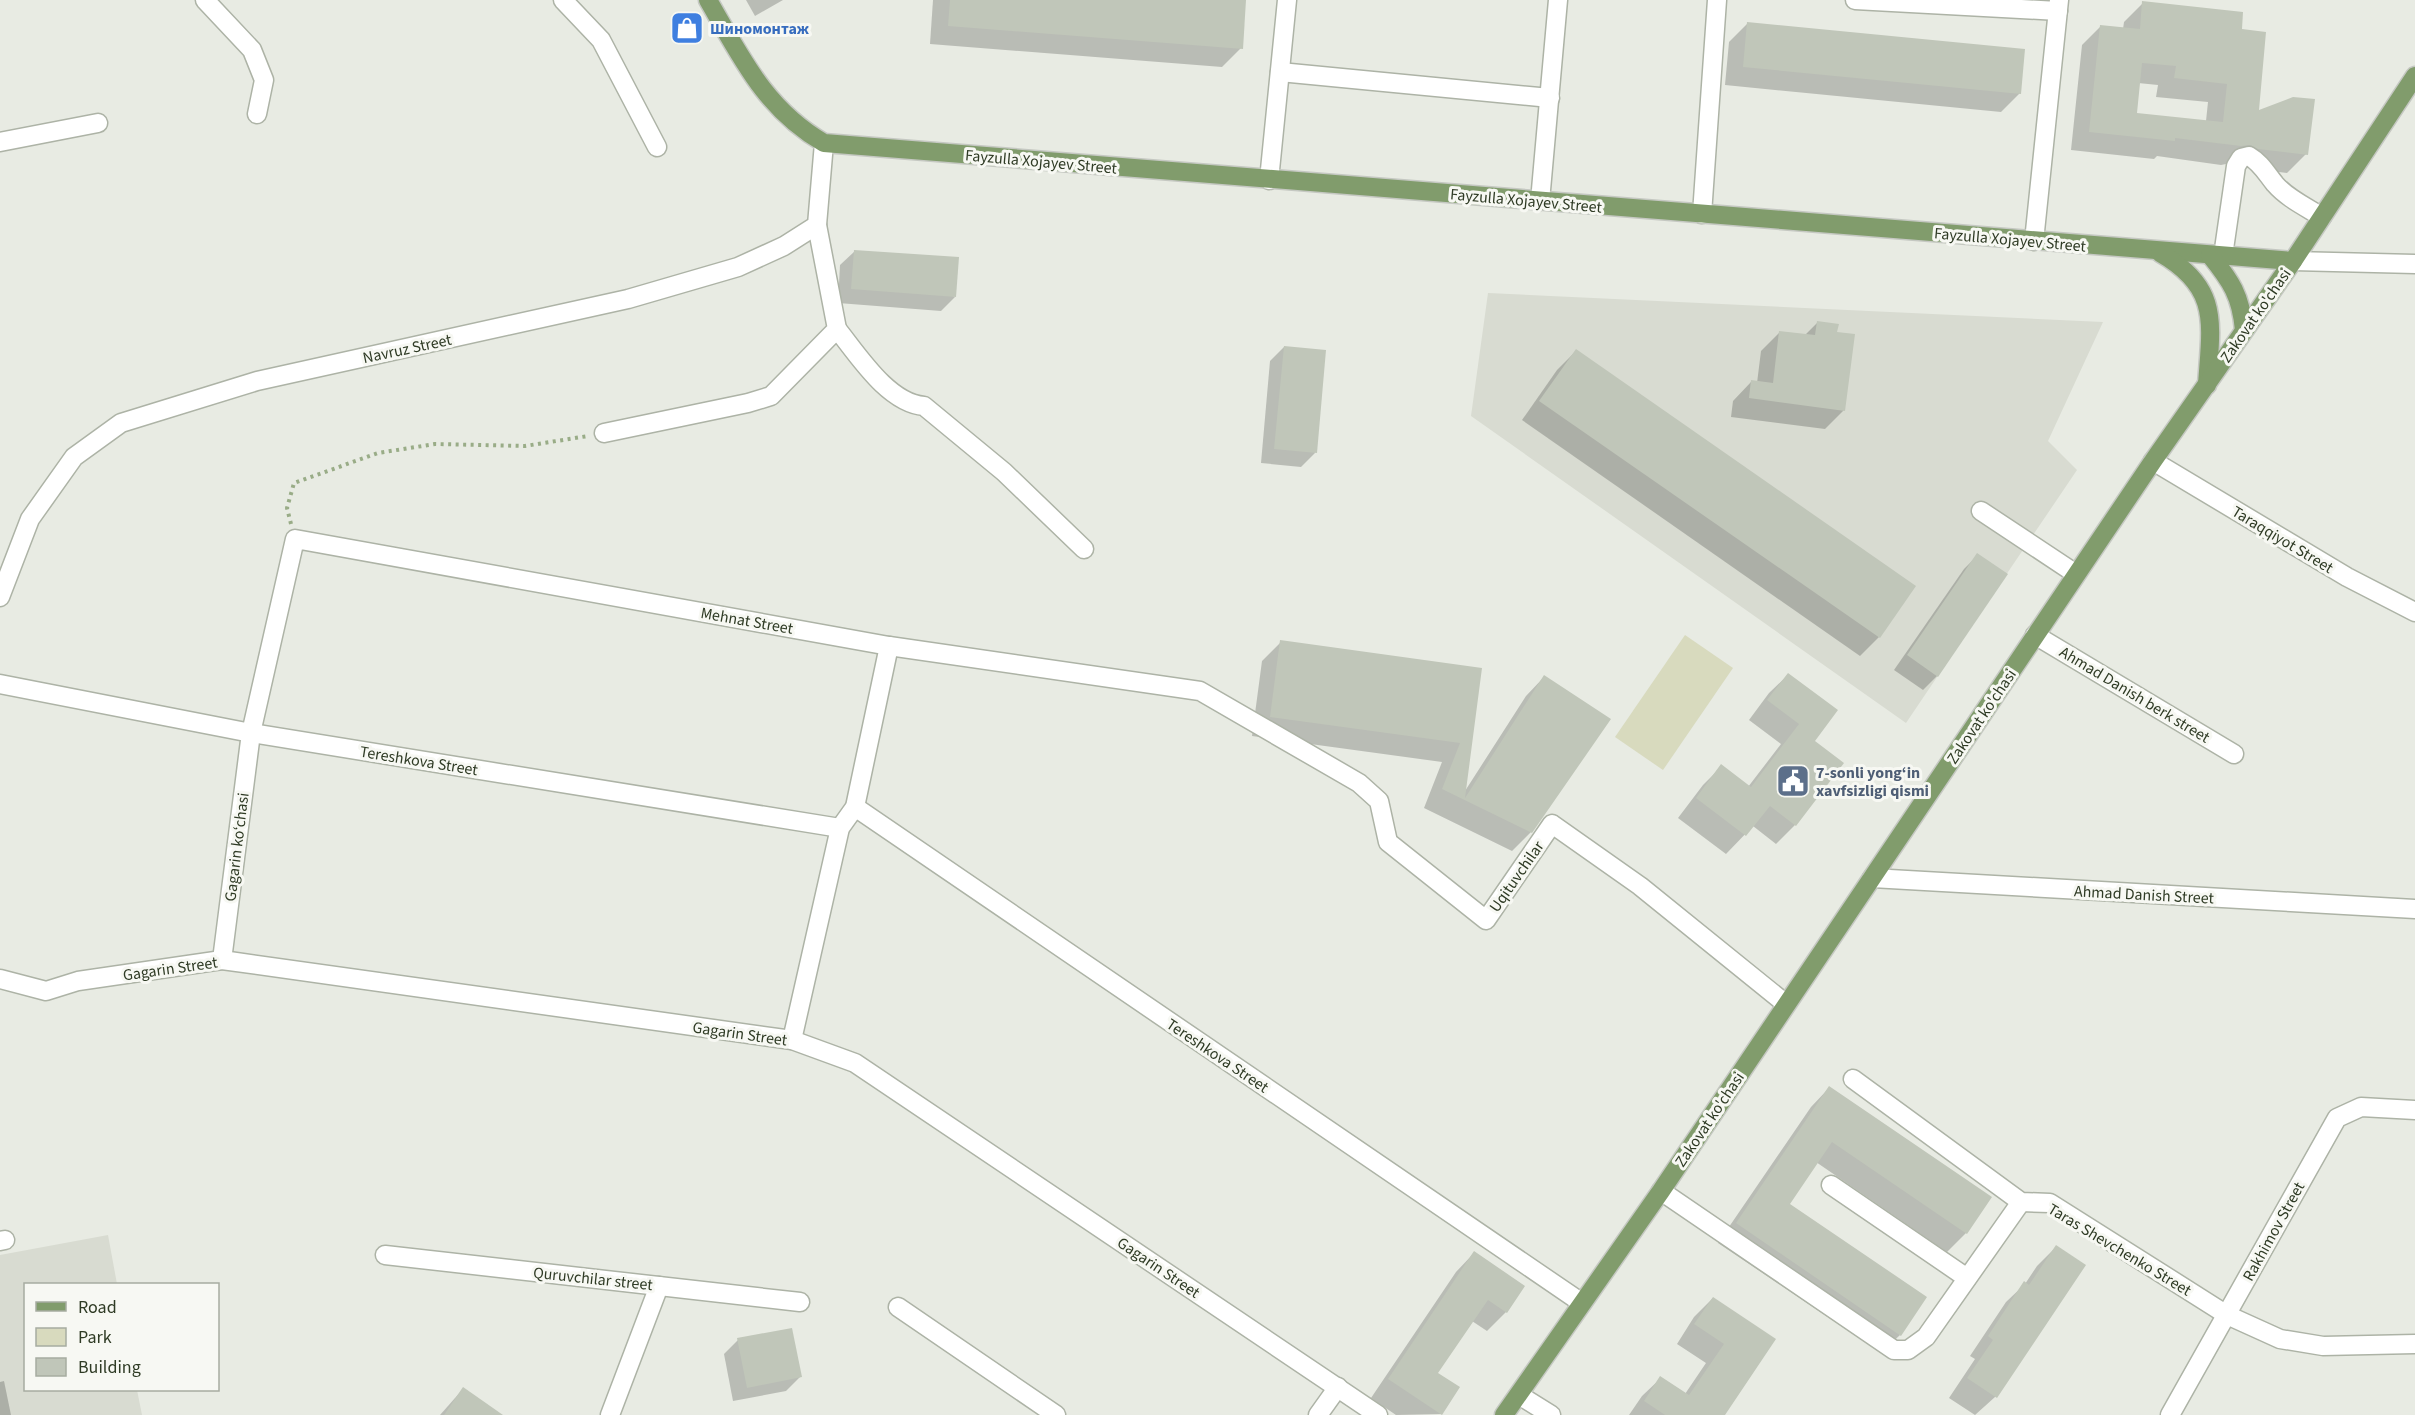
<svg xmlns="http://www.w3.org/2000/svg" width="2415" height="1415" font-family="'Source Sans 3',sans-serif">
	<rect width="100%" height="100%" fill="#e8ebe3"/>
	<g fill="#d8dbd1">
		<polygon points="1488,293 2103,322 2048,441 2077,470 1906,723 1471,416"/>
		<polygon points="108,1235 117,1284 26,1284 26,1390 137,1390 142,1415 0,1415 0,1255"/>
	</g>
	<polygon fill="#d8dabe" points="1685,635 1733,668 1663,770 1615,737"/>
	<g fill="#0003" fill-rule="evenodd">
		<polygon points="746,0 783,0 755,16"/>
		<polygon points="933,0 1245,0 1241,48 1222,67 930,44"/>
		<path d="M2143,3L2240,31L2257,113L2306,154L2287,173L2239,167L2231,163L2221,165L2157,156L2154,159L2071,150L2082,45L2101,26L2123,29L2124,22ZM2138,83L2158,85L2156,97L2208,102L2206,121L2135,114Z"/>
		<polygon points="1748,23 2020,93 2001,112 1725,85 1729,42"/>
		<polygon points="855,251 955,297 941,311 838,303 840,265"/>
		<polygon points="1818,322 1836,333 1844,410 1825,429 1731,417 1733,401 1751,382 1757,383 1761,351 1780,332 1804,336"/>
		<polygon points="1284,347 1315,453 1301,467 1261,463 1270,361"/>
		<polygon points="1576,351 1879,637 1860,656 1522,420 1557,370"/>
		<polygon points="1978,555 1937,676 1923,690 1894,670 1964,569"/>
		<polygon points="1281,642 1481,669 1465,791 1526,696 1544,677 1531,832 1512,851 1424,808 1442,762 1252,736 1262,661"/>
		<polygon points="1788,675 1813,741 1795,825 1776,844 1753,826 1726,854 1678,818 1703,785 1722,766 1748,787 1781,744 1749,720 1769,693"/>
		<polygon points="1829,1088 1990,1198 1966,1233 1947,1252 1816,1162 1788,1204 1900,1335 1881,1353 1718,1243 1811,1107"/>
		<polygon points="2056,1247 2084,1265 1995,1397 1975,1415 1949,1398 1975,1359 1970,1356 2006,1302 2025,1284 2037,1266"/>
		<polygon points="1474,1253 1523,1286 1506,1312 1487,1331 1472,1321 1436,1373 1441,1414 1396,1415 1371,1398 1456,1272"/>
		<polygon points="1713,1298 1774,1339 1723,1415 1629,1415 1642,1396 1661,1378 1685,1394 1706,1363 1677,1344 1694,1317"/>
		<polygon points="738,1340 800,1377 786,1391 733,1401 724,1354"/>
		<polygon points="4,1381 11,1415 0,1415 0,1382"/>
		<polygon points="463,1389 500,1415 440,1415"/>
	</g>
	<g fill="#c0c6b9" fill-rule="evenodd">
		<polygon points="950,0 1246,0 1243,49 948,26"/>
		<path d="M2142,1L2243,12L2242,29L2266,32L2259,110L2293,97L2315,99L2308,155L2258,149L2250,145L2241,146L2175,138V141L2089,132L2100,25L2140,29ZM2142,63L2176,66L2174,78L2227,84L2223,122L2137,113Z"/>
		<polygon points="1747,22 2025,49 2021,94 1743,67"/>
		<polygon points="854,250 959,257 956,297 851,289"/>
		<polygon points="1817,321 1839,324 1837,332 1855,334 1845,411 1749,398 1751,380 1773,383 1779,331 1815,335"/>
		<polygon points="1284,346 1326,350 1317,453 1274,449"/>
		<polygon points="1576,349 1916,586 1880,638 1539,401"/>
		<polygon points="1977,553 2008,574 1938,677 1907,655"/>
		<polygon points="1280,640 1482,668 1465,798 1544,675 1611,719 1532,833 1442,789 1460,743 1270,717"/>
		<polygon points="1788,673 1838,710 1815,741 1844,763 1796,826 1770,806 1746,836 1696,798 1721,764 1751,787 1799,724 1767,700"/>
		<polygon points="1829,1086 1992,1197 1967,1234 1832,1142 1790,1204 1927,1297 1901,1336 1736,1223"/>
		<polygon points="2056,1245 2086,1265 1997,1398 1967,1378 1993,1340 1988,1336 2024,1281 2029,1285"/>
		<polygon points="1474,1251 1525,1286 1507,1313 1488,1300 1438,1373 1460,1387 1442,1415 1388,1379"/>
		<polygon points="1713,1297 1776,1339 1725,1415 1665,1415 1644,1401 1660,1376 1689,1395 1724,1344 1694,1324"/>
		<polygon points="792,1328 802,1377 747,1388 737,1338"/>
		<polygon points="463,1387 503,1415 444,1415"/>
	</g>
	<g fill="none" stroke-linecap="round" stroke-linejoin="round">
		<g stroke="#adb3a6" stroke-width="21">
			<g id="minor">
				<polyline points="205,0 252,50 264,80 257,114"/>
				<polyline points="563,0 601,40 657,147"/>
				<polyline points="1855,0 2058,11"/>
				<polyline points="1280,72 1550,98"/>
				<polyline points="0,142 98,123"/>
				<polyline points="1269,180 1287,0"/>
				<polyline points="1540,201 1558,0"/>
				<polyline points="1702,214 1717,0"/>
				<polyline points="2034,241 2059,0"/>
				<path d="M2223,256L2236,166L2241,158L2249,156C2261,163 2266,173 2275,184C2287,198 2306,207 2322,217"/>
				<polyline points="2293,261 2415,264"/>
				<path d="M837,329C858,355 888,403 924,406L1004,472L1084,549"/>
				<polyline points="604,433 748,403 771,396 837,329 817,225"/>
				<polyline points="2153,461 2347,577 2415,612"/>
				<polyline points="1981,511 2076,574"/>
				<polyline points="0,597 30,519 74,457 121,423 257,381 628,299 738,267 784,246 817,225 824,143"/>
				<polyline points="2035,635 2234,754"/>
				<polyline points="0,684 251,733 840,828"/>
				<polyline points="855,807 1582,1303"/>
				<polyline points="1872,878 2415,909"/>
				<polyline points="222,960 251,733 295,539 889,646 1200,691 1359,783 1379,801 1388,842 1486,920 1552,824 1640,886 1786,1004"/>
				<polyline points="0,979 46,991 78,981 222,960 792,1040 855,1063 1378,1415"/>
				<polyline points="792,1040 840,828 855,807 889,646"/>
				<polyline points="1853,1079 2021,1202 2050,1203 2227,1315 2280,1339 2323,1346 2415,1344"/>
				<polyline points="1831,1185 1967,1278"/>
				<polyline points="1661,1191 1894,1350 1908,1350 1926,1337 2021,1202"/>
				<polyline points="0,1241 5,1240"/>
				<polyline points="385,1255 800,1302"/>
				<polyline points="898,1307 1056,1415"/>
				<polyline points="1519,1395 1551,1415"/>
				<polyline points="610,1415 659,1286"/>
				<polyline points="1318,1415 1338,1387"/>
				<polyline points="2170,1415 2337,1118 2361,1107 2415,1110"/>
			</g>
		</g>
		<g stroke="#c5c8c2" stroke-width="21">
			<g id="major">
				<path d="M708,0C741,57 765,109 824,143L2293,261"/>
				<path d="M2160,253C2221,288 2211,324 2207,385"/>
				<path d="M2210,255C2231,281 2241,296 2244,330"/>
				<polyline points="1504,1415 1661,1191 2153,461 2293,261 2415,76"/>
			</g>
		</g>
		<polyline stroke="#99ac87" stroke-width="4" stroke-dasharray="3 4.5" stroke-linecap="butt" points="291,524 287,508 294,483 378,453 435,444 525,446 588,436"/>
		<use href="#minor" stroke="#fff" stroke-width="18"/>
		<use href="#major" stroke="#819c6c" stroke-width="18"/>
	</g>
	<defs>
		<g id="shop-square" transform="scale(1.725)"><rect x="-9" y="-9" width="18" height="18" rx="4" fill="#3f7fe0" stroke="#f7f8f3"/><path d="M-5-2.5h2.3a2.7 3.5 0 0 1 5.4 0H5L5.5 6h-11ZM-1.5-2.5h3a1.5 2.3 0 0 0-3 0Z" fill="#fff"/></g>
		<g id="civic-square" transform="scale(1.725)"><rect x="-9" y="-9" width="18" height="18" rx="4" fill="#5c6f8a" stroke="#f7f8f3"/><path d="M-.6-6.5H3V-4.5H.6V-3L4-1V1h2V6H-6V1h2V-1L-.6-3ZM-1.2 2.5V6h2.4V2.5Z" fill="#fff"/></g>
	</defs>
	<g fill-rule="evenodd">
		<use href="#shop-square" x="687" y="28"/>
		<use href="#civic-square" x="1793" y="781"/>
	</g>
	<g text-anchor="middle" stroke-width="6" stroke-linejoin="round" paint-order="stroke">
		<g font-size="16" font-weight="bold" fill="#366cbe" stroke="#f7f8f3" text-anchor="start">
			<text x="710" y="34">Шиномонтаж</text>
		</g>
		<g font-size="16" fill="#2f3b25" stroke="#f7f8f3">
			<text transform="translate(1041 161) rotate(5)" y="6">Fayzulla Xojayev Street</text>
			<text transform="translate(1526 200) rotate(5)" y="6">Fayzulla Xojayev Street</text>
			<text transform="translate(2010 239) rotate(5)" y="6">Fayzulla Xojayev Street</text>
			<text transform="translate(2255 315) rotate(-55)" y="6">Zakovat ko'chasi</text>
			<text transform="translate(407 348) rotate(-12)" y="6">Navruz Street</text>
			<text transform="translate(2283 539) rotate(31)" y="6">Taraqqiyot Street</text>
			<text transform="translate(747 620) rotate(10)" y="6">Mehnat Street</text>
			<text transform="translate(2135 694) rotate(31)" y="6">Ahmad Danish berk street</text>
			<text transform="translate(1981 716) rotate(-56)" y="6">Zakovat ko'chasi</text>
			<text transform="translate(419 760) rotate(9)" y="6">Tereshkova Street</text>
			<text transform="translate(236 847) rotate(-83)" y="6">Gagarin ko‘chasi</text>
			<text transform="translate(1516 876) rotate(-55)" y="6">Uqituvchilar</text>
			<text transform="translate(2144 894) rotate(3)" y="6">Ahmad Danish Street</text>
			<text transform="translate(170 968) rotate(-8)" y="6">Gagarin Street</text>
			<text transform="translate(740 1033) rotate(8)" y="6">Gagarin Street</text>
			<text transform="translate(1218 1055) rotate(34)" y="6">Tereshkova Street</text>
			<text transform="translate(1709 1119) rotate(-56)" y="6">Zakovat ko'chasi</text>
			<text transform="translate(2273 1231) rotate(-61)" y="6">Rakhimov Street</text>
			<text transform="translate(2120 1249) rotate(31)" y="6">Taras Shevchenko Street</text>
			<text transform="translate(1159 1267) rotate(34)" y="6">Gagarin Street</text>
			<text transform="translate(593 1278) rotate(6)" y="6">Quruvchilar street</text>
		</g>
		<g font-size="16" font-weight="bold" fill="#4e5e75" stroke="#f7f8f3" text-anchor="start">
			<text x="1816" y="778">7-sonli yong‘in<tspan x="1816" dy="18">xavfsizligi qismi</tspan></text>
		</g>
	</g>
	<rect x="24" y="1283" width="195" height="108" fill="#f7f8f3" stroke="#a7aca1" stroke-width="1.5"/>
	<rect x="36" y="1302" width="30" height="9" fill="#819c6c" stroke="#a7aca1" stroke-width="1.5"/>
	<text x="78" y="1313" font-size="18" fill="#2f3b25">Road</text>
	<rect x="36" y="1328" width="30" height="18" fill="#d8dabe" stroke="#a7aca1" stroke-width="1.5"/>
	<text x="78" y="1343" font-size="18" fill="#2f3b25">Park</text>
	<rect x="36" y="1358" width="30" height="18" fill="#c0c6b9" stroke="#a7aca1" stroke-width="1.5"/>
	<text x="78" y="1373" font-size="18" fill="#2f3b25">Building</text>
</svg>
